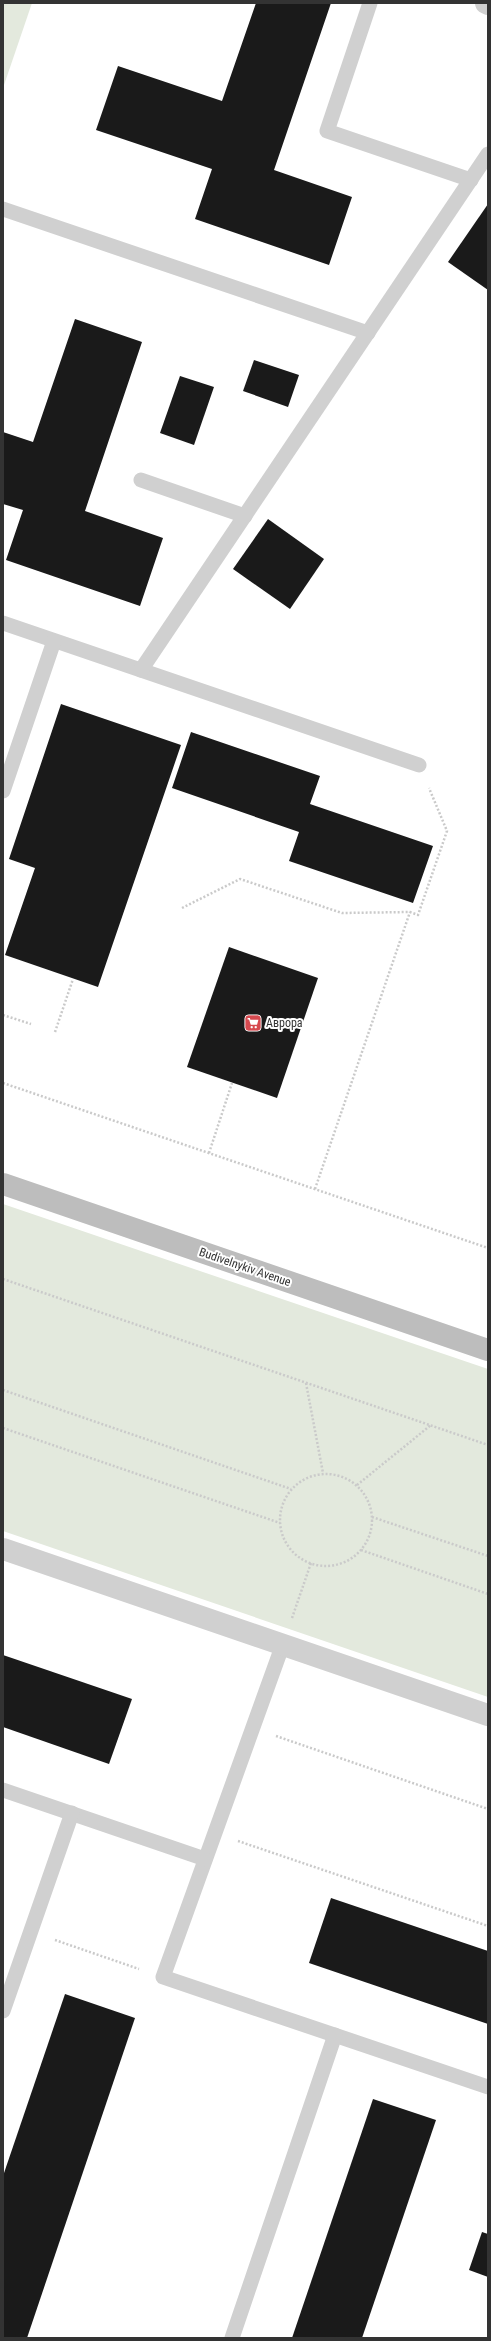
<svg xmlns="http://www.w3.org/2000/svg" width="491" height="2341" font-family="'Roboto Condensed',sans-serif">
	<rect width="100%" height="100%" fill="#fff"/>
	<g fill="#e3e9dd">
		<polygon points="3,3 32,3 3,88"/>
		<polygon points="3,1204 488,1369 488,1697 3,1531"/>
	</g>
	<g fill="#1a1a1a">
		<polygon points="256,3 331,3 274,170 352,197 329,265 195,219 212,169 96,130 118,66 222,101"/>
		<polygon points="488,204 488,290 448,262"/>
		<polygon points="75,319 142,342 85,511 163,538 140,606 6,560 23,510 3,504 3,432 33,442"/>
		<polygon points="254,360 299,375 288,407 243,391"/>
		<polygon points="180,376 214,387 194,445 160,433"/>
		<polygon points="268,519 324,559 290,609 233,569"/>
		<polygon points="61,704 181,745 98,987 5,955 35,868 9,859"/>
		<polygon points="191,732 320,776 310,804 433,846 413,903 289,861 299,832 172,788"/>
		<polygon points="229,947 318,978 277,1098 187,1067"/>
		<polygon points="3,1655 132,1699 109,1764 3,1727"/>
		<polygon points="331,1898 488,1951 488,2024 309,1963"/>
		<polygon points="65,1994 135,2018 27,2338 3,2338 3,2176"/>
		<polygon points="373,2099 436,2120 362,2338 292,2338"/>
		<polygon points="482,2232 488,2234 488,2277 469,2270"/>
	</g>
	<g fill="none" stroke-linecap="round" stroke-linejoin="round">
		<g stroke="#cacaca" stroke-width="2.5" stroke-dasharray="2 2" stroke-linecap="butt">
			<polyline points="182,908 240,879 342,913 410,912 418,915 447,831 429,788"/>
			<polyline points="3,1015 31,1024"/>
			<polyline points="55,1032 73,979"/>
			<polyline points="3,1083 488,1248"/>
			<polyline points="209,1153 232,1083"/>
			<polyline points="315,1189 410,912"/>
			<polyline points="3,1279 488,1445"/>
			<polyline points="306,1383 323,1473"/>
			<polyline points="3,1390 291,1489"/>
			<polyline points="3,1428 280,1523"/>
			<circle cx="326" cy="1520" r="46"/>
			<polyline points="357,1485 431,1425"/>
			<polyline points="372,1517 488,1556"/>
			<polyline points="361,1550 488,1594"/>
			<polyline points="292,1618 311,1563"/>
			<polyline points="276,1736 488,1809"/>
			<polyline points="238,1841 488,1926"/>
			<polyline points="55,1940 139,1969"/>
		</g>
		<g stroke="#d0d0d0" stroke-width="15">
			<polyline points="370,3 327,131 471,180"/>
			<polyline points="3,209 368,333"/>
			<polyline points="141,480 245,516"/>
			<polyline points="3,623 419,765"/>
			<polyline points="141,670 488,154"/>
			<polyline points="3,791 54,641"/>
			<polyline points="283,1644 163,1977 488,2087"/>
			<polyline points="3,1790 205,1859"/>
			<polyline points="3,2011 72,1813"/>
			<polyline points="232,2338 335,2035"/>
		</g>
		<g stroke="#d0d0d0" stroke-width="22">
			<polyline points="486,3 488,4"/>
			<polyline points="3,1549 488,1715"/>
		</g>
		<polyline stroke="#bdbdbd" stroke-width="22" points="3,1184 488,1350"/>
	</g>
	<defs>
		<g id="supermarket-square" transform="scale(0.9)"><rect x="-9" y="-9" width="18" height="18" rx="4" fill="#d6494f" stroke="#fff"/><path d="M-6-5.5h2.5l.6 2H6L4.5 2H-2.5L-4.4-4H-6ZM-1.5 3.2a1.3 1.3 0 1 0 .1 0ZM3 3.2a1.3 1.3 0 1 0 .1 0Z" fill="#fff"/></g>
	</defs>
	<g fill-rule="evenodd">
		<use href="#supermarket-square" x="253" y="1023"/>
	</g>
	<g text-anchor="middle" stroke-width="4" stroke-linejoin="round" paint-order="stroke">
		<g font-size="12" fill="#333" stroke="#fff" text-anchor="start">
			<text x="266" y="1027">Аврора</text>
		</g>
		<g font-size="12" fill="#333" stroke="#fff">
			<text transform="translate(245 1267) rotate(19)" y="4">Budivelnykiv Avenue</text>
		</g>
	</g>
	<rect width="491" height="2341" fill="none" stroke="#333333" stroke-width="8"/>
</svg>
